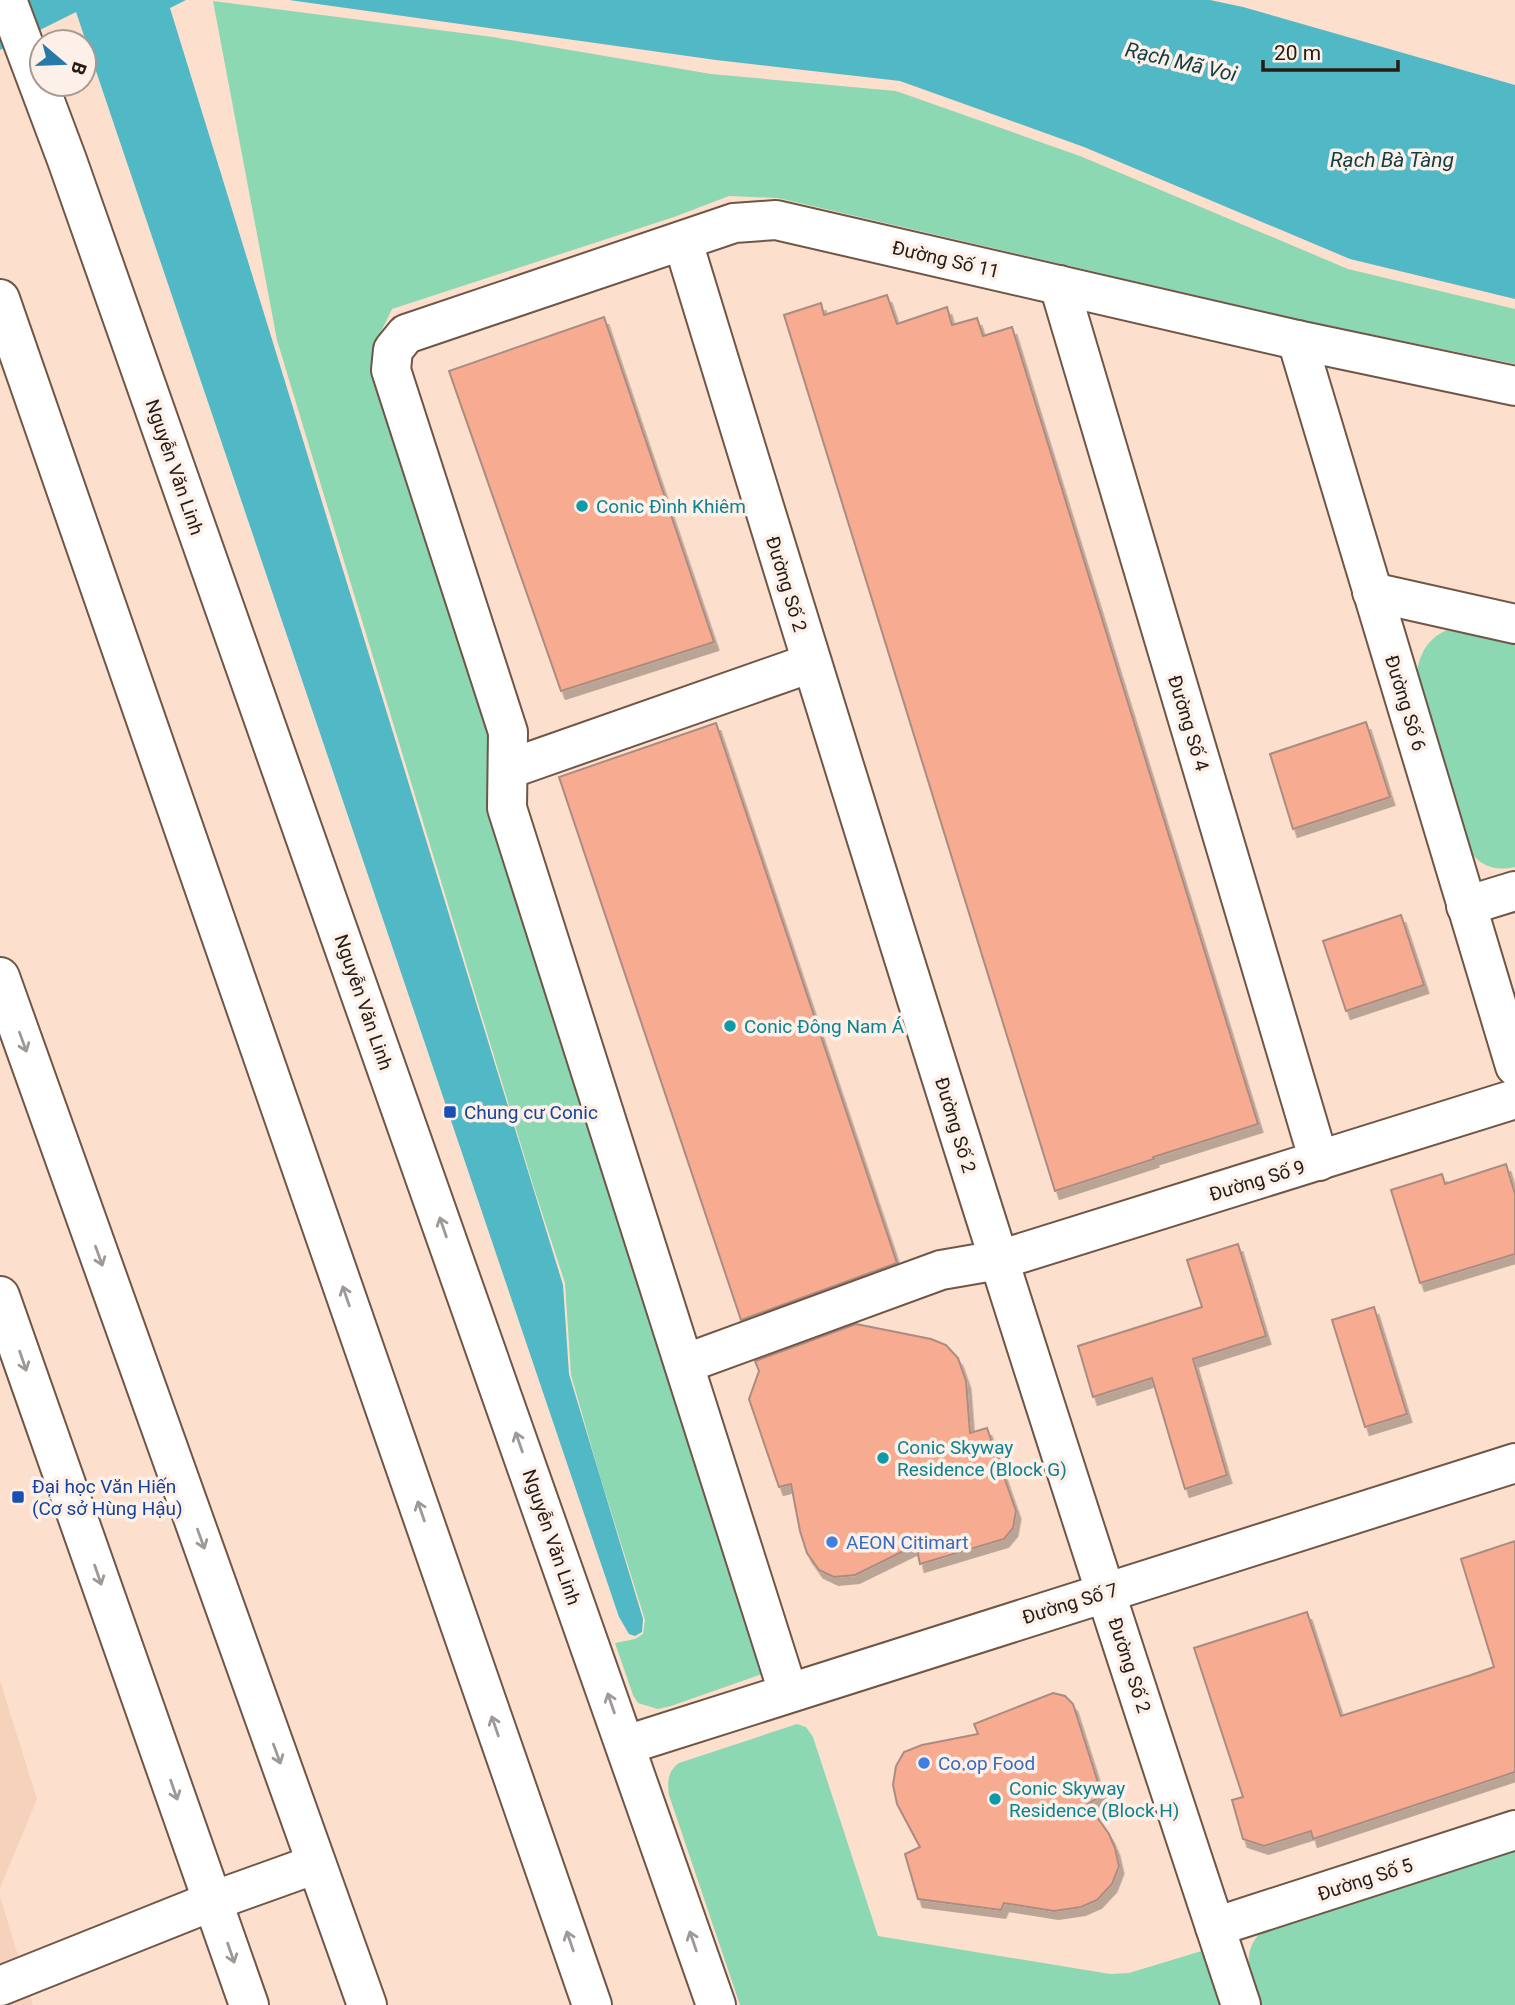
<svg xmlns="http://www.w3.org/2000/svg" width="1515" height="2005" font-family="Roboto,sans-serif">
	<defs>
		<filter id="shadow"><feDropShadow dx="4.5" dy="8" stdDeviation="0" flood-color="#0004"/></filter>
	</defs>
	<rect width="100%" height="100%" fill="#fddfcd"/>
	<g fill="#f7d2bb">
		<polygon points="0,1681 37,1799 0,1888"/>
		<polygon points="0,1896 33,2005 0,2005"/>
	</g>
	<g fill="#8bd8b3">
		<polygon points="213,1 493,37 711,74 896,91 1080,156 1348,269 1515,309 1515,364 1301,320 778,198 729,196 674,217 392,309 373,348 371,373 488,735 487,812 762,1674 671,1706 658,1709 638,1703 633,1695 615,1643 635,1639 643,1634 645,1620 599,1473 571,1375 565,1283 534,1188 277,340"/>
		<path d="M1447,630L1515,644V867C1492,872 1478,865 1466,845L1416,684C1417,659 1424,640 1447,630Z"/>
		<path d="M797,1724L806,1727L813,1737L878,1936L1110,1974L1129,1973L1205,1950L1223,2005H740L669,1795C667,1781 668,1771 679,1763Z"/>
		<path d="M1515,1849V2005H1261C1252,1977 1238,1955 1262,1931Z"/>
	</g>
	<g fill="#51b8c5">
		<polygon points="0,0 186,0 170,8 563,1285 569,1374 643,1619 642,1632 635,1636 629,1634 619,1617 76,12 0,50"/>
		<polygon points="289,0 1210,0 1243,7 1515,85 1515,299 1350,259 1084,147 900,81 716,60"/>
	</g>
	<g fill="#f7ab91" stroke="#ab8c81" stroke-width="2" filter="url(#shadow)">
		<polygon points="887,295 897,324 947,307 952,325 977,318 983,336 1012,327 1258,1124 1153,1157 1154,1159 1055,1191 784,315 821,303 824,315"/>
		<polygon points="604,317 714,642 561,691 449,371"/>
		<polygon points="1366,722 1390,797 1293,829 1270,754"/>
		<polygon points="716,723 897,1263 741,1320 559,777"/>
		<polygon points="1401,915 1424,985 1346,1011 1323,941"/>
		<polygon points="1506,1164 1515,1194 1515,1254 1420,1283 1391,1190 1442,1174 1445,1184"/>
		<polygon points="1238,1244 1266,1336 1193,1359 1227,1475 1185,1489 1152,1378 1093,1397 1078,1346 1202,1307 1187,1260"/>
		<polygon points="1374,1307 1407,1414 1365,1427 1332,1320"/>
		<polygon points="856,1324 931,1339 946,1345 958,1358 966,1381 970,1433 987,1428 1016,1511 1013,1528 1004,1539 920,1564 916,1545 855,1575 834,1577 819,1570 807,1553 800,1531 791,1484 779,1487 749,1399 759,1371 755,1361"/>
		<polygon points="1515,1541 1515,1772 1313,1839 1311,1831 1264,1846 1243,1839 1232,1800 1243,1797 1194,1648 1307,1612 1341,1716 1471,1675 1494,1667 1461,1559"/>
		<polygon points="1053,1693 1065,1696 1073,1704 1102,1795 1088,1804 1109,1834 1115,1848 1119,1866 1112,1884 1097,1900 1081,1907 1054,1911 1004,1903 1001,1910 918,1899 905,1854 920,1847 897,1804 893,1785 896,1766 904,1752 922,1745 978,1734 974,1724"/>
	</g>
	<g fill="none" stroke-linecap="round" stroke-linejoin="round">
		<g stroke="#6f5646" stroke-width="42">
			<g id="minor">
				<path d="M683,242C863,832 1046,1420 1241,2005"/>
				<polyline points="1059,285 1319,1161"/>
				<polyline points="1297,340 1515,1066"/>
				<polyline points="1372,592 1515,624"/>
				<polyline points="509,769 811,663"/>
				<polyline points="1466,906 1515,891"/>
				<polyline points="684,1364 941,1270 999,1260 1515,1099"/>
				<polyline points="788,1692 507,808 508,732 391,370 393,350 406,334 734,223 776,220 1297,340 1515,386"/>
				<polyline points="626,1745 1515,1463"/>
				<polyline points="1215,1927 1515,1830"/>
				<polyline points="0,1986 213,1901"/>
			</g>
		</g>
		<g stroke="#6f5646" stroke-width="42">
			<g id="major">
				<polyline points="7,0 67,160 716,2005"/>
				<polyline points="0,1296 249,2005"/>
				<polyline points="213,1901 316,1864"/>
			</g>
		</g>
		<g stroke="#6f5646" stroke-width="42">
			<g id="highway">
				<polyline points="0,299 592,2005"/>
				<polyline points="0,977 367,2005"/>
			</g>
		</g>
		<use href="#minor" stroke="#fff" stroke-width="38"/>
		<use href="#major" stroke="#fff" stroke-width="38"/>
		<use href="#highway" stroke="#fff" stroke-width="38"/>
	</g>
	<defs><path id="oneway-shaft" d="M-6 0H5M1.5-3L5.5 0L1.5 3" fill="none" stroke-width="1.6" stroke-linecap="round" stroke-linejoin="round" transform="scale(1.75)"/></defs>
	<g stroke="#9e9996">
		<use href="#oneway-shaft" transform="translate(23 1042) rotate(70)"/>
		<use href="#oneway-shaft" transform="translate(443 1227) rotate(-109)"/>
		<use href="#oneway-shaft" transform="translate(99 1256) rotate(70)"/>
		<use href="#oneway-shaft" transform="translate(346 1296) rotate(-109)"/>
		<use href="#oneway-shaft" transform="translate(23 1361) rotate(71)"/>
		<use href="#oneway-shaft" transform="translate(519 1442) rotate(-109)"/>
		<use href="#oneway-shaft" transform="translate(421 1511) rotate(-109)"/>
		<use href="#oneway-shaft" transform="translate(201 1539) rotate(70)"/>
		<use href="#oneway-shaft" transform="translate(98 1575) rotate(71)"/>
		<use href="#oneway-shaft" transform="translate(611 1703) rotate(-109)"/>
		<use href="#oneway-shaft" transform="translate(495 1726) rotate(-109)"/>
		<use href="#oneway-shaft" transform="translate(277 1754) rotate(70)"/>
		<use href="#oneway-shaft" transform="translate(174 1790) rotate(71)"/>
		<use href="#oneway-shaft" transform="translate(570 1941) rotate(-109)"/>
		<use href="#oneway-shaft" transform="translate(693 1941) rotate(-109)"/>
		<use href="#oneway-shaft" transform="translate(231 1953) rotate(71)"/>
	</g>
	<g fill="#0f9aa8" stroke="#fdf0e9" stroke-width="2.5">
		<circle cx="582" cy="506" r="7"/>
		<circle cx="730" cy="1026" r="7"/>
		<circle cx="883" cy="1458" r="7"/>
		<circle cx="995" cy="1799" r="7"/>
	</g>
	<g fill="#1a4fb4" stroke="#fdf0e9" stroke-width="2.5">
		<rect x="443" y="1105" width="14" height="14" rx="3.5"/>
		<rect x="11" y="1490" width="14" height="14" rx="3.5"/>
	</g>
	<g fill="#3f7fe0" stroke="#fdf0e9" stroke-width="2.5">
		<circle cx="832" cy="1542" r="7"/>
		<circle cx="924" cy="1763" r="7"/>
	</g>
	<g text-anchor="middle" stroke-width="7" stroke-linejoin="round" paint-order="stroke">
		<g font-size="19" fill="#271c15" stroke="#fdf0e9">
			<text transform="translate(946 259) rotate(13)" y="7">Đường Số 11</text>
			<text transform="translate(175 467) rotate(71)" y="7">Nguyễn Văn Linh</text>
			<text transform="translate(787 584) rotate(73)" y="7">Đường Số 2</text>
			<text transform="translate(1406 703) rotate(73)" y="7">Đường Số 6</text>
			<text transform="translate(1189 723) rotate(73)" y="7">Đường Số 4</text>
			<text transform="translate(364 1002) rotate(71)" y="7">Nguyễn Văn Linh</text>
			<text transform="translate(956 1125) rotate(73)" y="7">Đường Số 2</text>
			<text transform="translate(1257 1180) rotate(-17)" y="7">Đường Số 9</text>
			<text transform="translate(552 1537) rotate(71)" y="7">Nguyễn Văn Linh</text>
			<text transform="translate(1070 1603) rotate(-17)" y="7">Đường Số 7</text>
			<text transform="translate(1130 1665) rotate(72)" y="7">Đường Số 2</text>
			<text transform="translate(1365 1879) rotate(-18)" y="7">Đường Số 5</text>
		</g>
		<g font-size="19" fill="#0d838f" stroke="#fdf0e9" text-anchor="start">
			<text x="596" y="513">Conic Đình Khiêm</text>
			<text x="744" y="1033">Conic Đông Nam Á</text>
			<text x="897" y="1454">Conic Skyway<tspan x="897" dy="22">Residence (Block G)</tspan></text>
			<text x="1009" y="1795">Conic Skyway<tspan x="1009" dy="22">Residence (Block H)</tspan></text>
		</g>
		<g font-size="19" fill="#164399" stroke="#fdf0e9" text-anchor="start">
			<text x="464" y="1119">Chung cư Conic</text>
			<text x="32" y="1493">Đại học Văn Hiến<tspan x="32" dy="22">(Cơ sở Hùng Hậu)</tspan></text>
		</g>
		<g font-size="19" fill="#366cbe" stroke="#fdf0e9" text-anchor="start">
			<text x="846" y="1549">AEON Citimart</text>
			<text x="938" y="1770">Co.op Food</text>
		</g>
		<g font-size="21" font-style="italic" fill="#0f3f45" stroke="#fdf0e9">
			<text transform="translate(1181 62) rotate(13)" y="7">Rạch Mã Voi</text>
			<text x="1392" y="167">Rạch Bà Tàng</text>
		</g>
	</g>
	<g transform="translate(63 63) rotate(109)"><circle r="33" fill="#fdf0e9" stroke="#a79b94" stroke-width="2"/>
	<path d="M0-5L12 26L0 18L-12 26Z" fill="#2779aa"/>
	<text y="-10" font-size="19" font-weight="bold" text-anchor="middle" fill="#271c15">B</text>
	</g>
	<path d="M1263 60v10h135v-10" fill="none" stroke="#271c15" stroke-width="3.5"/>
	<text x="1274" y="60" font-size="21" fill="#271c15" stroke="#fdf0e9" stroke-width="5" paint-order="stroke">20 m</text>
</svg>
